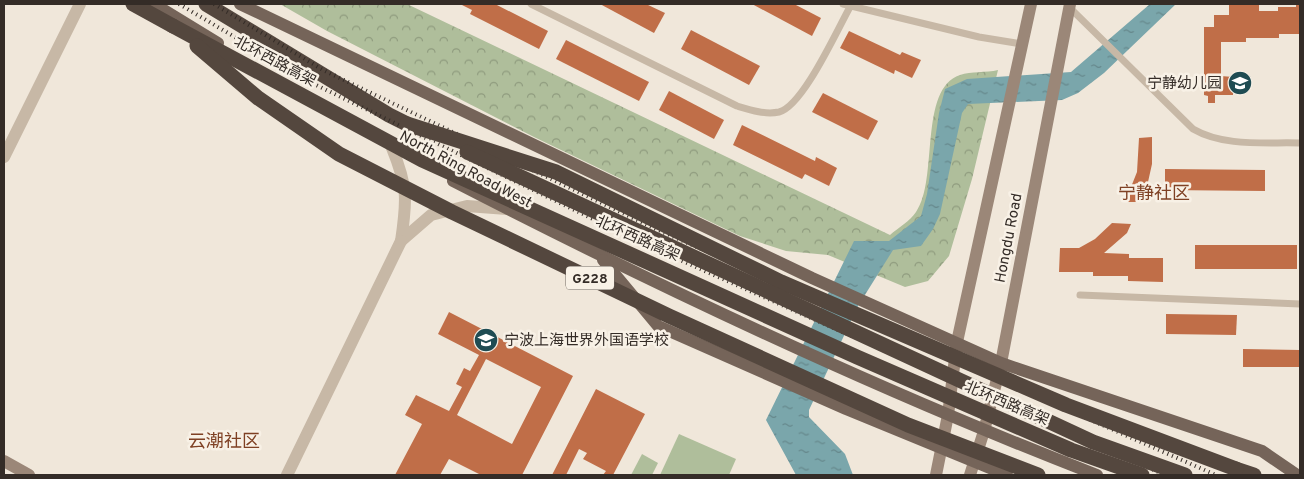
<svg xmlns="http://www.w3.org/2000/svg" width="1304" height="479" font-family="Overpass,'Noto Sans SC',sans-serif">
	<defs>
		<pattern id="park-crowns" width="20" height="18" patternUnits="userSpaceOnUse" patternTransform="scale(1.25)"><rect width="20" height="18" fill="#afbe9b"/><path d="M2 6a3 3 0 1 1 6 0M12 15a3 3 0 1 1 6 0" fill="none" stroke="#8f9b7e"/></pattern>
		<pattern id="water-ripples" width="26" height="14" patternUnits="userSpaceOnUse" patternTransform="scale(1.25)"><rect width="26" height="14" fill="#7aa6ab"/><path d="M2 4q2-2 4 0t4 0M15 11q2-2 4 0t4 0" fill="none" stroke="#65878b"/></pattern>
	</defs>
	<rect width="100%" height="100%" fill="#f0e7da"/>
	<g fill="#afbe9b">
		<polygon points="679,434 736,459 729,475 660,475"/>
		<polygon points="642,454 658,463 652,475 631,475"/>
	</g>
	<path fill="url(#park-crowns)" d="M280,4H407L890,235C898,228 910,221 916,212C939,180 918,89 960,75C971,71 986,73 998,70L972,179L949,256L928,281L905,287L828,255L786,251L740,236L534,137L327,31Z"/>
	<polygon fill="url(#water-ripples)" points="1150,4 1176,4 1104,73 1078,93 1062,100 968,104 962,113 940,214 933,229 921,246 893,250 858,306 809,410 809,417 845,454 853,475 796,475 766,420 854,241 889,241 921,216 927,194 939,113 945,89 967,79 1071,72"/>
	<g fill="#c06e48" fill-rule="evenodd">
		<polygon points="460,4 495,4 548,31 539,49 470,14 472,10"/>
		<polygon points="600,4 646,4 665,13 654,33"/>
		<polygon points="752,4 794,4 821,18 812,36"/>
		<polygon points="1259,4 1259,11 1278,11 1278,7 1296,7 1296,4 1300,4 1300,34 1279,34 1279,38 1246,38 1246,42 1221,42 1221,76 1233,77 1233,95 1215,95 1215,103 1208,103 1208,96 1204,95 1204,27 1214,27 1214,15 1229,15 1229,5"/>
		<polygon points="691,30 760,66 749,85 681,49"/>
		<polygon points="849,31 900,55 902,52 921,60 912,78 895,70 894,74 840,48"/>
		<polygon points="566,40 649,82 639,101 556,59"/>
		<polygon points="669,91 724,120 714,139 659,110"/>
		<polygon points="823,93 878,121 868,140 812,112"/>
		<polygon points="742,125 815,161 816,157 837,168 829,186 805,174 802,179 733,145"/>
		<polygon points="1152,137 1152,164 1146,191 1141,202 1125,202 1137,172 1139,138"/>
		<polygon points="1165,169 1265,170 1265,191 1165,190"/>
		<polygon points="1112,223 1131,224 1127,233 1104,253 1129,254 1129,258 1163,258 1163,282 1128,281 1128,276 1093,276 1093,272 1059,272 1060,248 1079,248 1095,239"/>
		<rect x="1195" y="245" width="102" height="24"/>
		<path d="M449,312L573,376L522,475H481L449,459L440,475H395L422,424L405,415L416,395L449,411L462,387L456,384L464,368L470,371L479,355L438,334ZM486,359L541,387L512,444L457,415Z"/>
		<polygon points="1166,314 1237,315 1236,335 1166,334"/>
		<polygon points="1243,349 1300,350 1300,367 1243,367"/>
		<polygon points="596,389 645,414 613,475 603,475 606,471 583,459 587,453 579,449 566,475 552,475"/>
	</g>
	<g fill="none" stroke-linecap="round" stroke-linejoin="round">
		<g stroke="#c7b8a6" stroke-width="7">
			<path d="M531,4L737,106C750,110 765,115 779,112C803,106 837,30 850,7"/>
			<polyline points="843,4 979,37 1022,44"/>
			<path d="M1069,7L1193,129C1224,147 1265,142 1300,143"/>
			<polyline points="1080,295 1300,304"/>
		</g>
		<g stroke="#c7b8a6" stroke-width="12">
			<path d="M392,148C408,187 407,200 401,241L431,215L467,206L507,209"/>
			<polyline points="4,157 80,4"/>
			<polyline points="287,475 401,241"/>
		</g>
		<g stroke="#9b8778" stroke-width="12">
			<polyline points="4,461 29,475"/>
			<polyline points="936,475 948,415 957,342 1031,4"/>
			<polyline points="970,475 984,431 1001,363 1070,4"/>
		</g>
		<g stroke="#756459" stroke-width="12">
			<polyline points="154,4 218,43"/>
			<polyline points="240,4 812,278 1001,363 1262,451 1297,475"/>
			<path d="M453,181C663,289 877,390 1097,475"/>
			<polyline points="603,260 658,326 846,409 1007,475"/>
		</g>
		<g stroke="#54473e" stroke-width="15">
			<polyline points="133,4 173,26"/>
			<polyline points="206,4 389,115 407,124"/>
			<polyline points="1236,469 1254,475"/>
		</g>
		<g stroke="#342c27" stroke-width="4" stroke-dasharray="1 4" stroke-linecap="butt">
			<polyline points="179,4 314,84 653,248 1165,475"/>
			<polyline points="214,4 323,70 658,230 1216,475"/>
		</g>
		<g stroke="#54473e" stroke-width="15">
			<polyline points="173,26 422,160 857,357 1071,450 1142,475"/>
			<polyline points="197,46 258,98 339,154 452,212 669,316 908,425 1038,475"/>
			<polyline points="407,124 556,172 781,282 1066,405 1236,469"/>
			<polyline points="467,152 1093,442 1185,475"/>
		</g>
	</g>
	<defs>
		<g id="school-disc" transform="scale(1.25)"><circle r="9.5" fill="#1f4c53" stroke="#f8f1e6"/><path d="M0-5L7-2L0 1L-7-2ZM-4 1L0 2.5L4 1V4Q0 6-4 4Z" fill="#fff"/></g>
	</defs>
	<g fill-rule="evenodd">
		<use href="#school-disc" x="1240" y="83"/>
		<use href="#school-disc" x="486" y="340"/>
	</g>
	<g text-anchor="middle" stroke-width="5" stroke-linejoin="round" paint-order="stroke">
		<rect fill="#f8f1e6" stroke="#6f6760" stroke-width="1" x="566" y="266.5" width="48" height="23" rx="4"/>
		<g font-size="14" font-weight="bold" fill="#342c27">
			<text x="590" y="283">G228</text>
		</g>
		<g font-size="15" fill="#342c27" stroke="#f8f1e6">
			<text transform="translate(275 61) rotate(28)" y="5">北环西路高架</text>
			<text transform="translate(466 169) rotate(28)" y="5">North Ring Road West</text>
			<text transform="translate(638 238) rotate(24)" y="5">北环西路高架</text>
			<text transform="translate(1008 238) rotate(-79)" y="5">Hongdu Road</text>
			<text transform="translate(1007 403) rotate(23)" y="5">北环西路高架</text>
		</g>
		<g font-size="15" fill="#342c27" stroke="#f8f1e6" text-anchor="end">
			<text x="1222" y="88">宁静幼儿园</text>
			<text x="504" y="345" text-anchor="start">宁波上海世界外国语学校</text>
		</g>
		<g font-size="18" fill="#7f4124" stroke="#f8f1e6">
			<text x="1154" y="199">宁静社区</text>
			<text x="224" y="447">云潮社区</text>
		</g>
	</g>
	<rect width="1304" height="479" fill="none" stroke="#342c27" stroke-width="10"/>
</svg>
